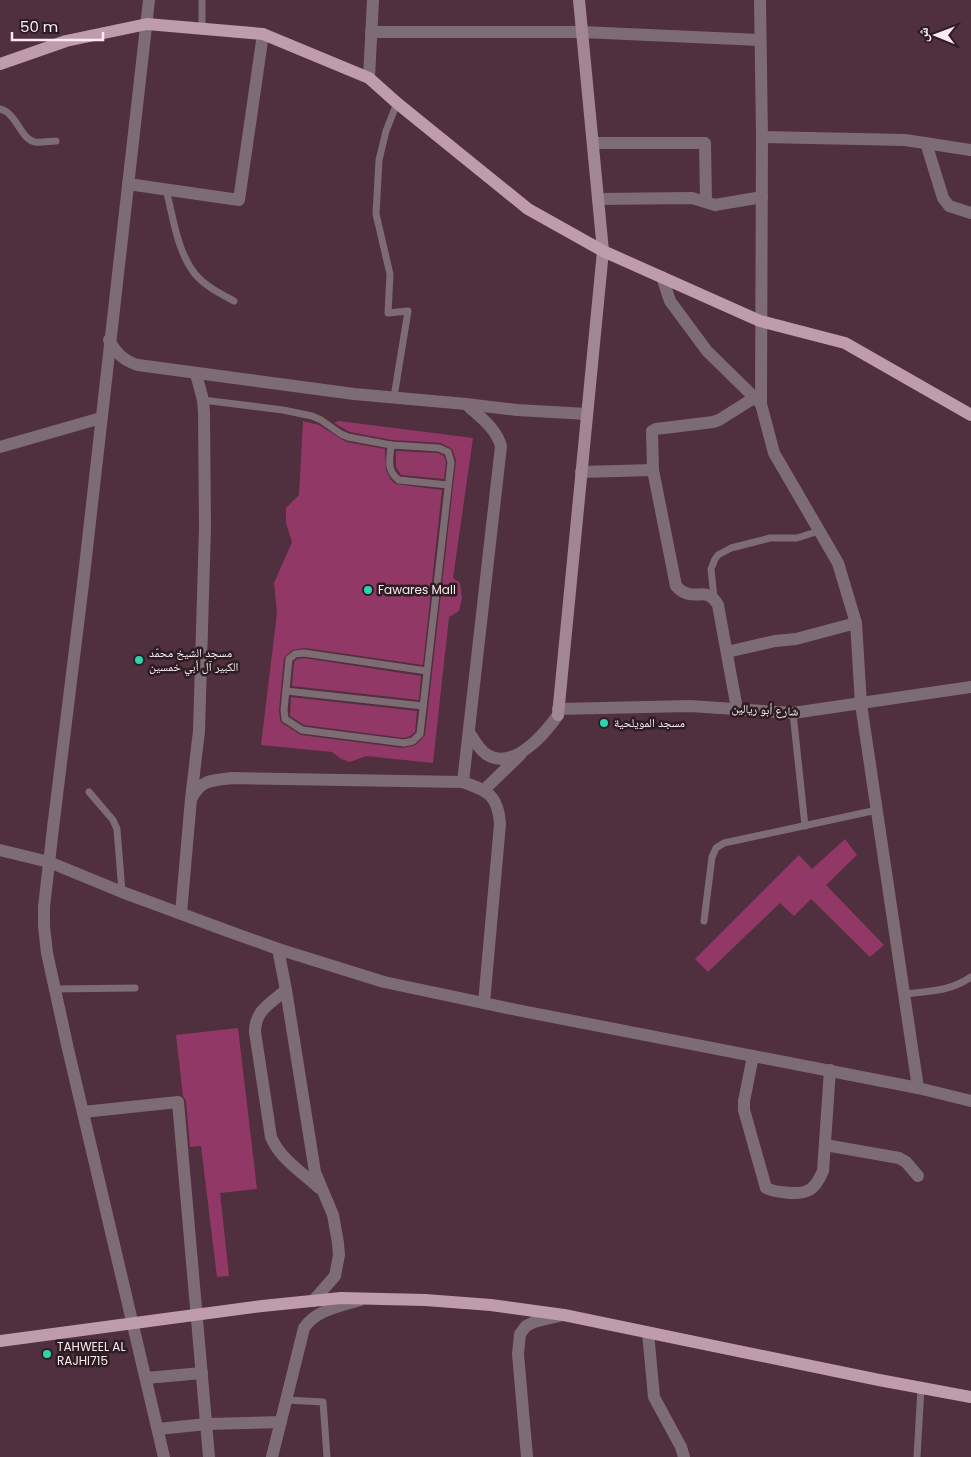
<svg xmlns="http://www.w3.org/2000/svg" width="971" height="1457" font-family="Poppins,'Noto Naskh Arabic',sans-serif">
	<rect width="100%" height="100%" fill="#502f3e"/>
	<g fill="#923866">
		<polygon points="303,421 319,425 346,442 385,449 386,470 391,480 396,484 442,490 423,665 305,648 292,650 284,658 279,710 280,720 282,723 301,735 403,748 416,745 425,735 456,460 452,449 441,443 392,440 350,432 334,423 339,421 473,438 453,578 460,583 462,598 459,611 449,617 433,763 366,756 350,762 341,759 332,752 261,745 277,613 274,583 292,542 286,523 286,508 299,495"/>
		<polygon points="396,451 438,453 444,456 446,462 444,479 401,475 396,467"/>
		<polygon points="304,658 421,676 419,700 292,686 294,662 297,659"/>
		<polygon points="291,697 417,711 415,732 410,736 404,738 304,725 290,716"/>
		<polygon points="845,839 857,855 826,885 884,945 870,957 811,899 794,916 780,903 708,972 695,959 799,855 812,869"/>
		<polygon points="238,1028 257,1189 220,1193 229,1276 217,1277 201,1146 190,1147 186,1101 183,1096 176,1035"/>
	</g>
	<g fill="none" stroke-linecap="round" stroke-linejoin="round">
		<g stroke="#7d6c73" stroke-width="7">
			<polyline points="202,0 202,29"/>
			<path d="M0,109C17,113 20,139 35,142C41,143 50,141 56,141"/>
			<path d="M166,189C173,217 177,251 195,274C205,286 221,294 234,301"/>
			<polyline points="394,397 408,311 388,313 390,274 376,214 379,160 386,131 397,103"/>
			<polyline points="203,400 283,410 312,416 321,420 341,434 348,437 391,445 439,448 448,452 451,462 420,734 413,741 404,743 302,730 285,719 284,710 289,659 295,654 304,653 427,671"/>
			<path d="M391,445C390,459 386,471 399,480L448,485"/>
			<polyline points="714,598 711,569 715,559 718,555 731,548 770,538 797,538 819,531"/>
			<polyline points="286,691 423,706"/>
			<polyline points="793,713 805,826"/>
			<polyline points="89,792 113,820 117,829 122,892"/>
			<polyline points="704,921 712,857 716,848 724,843 877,810"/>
			<polyline points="55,989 135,988"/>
			<path d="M903,994C929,991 949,992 971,977"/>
			<polyline points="287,1400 323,1402 327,1457"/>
			<polyline points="917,1457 921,1388"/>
		</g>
		<g stroke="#7d6c73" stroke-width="12">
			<polyline points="760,0 762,137 761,404 774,453 838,563 856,623 861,704 918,1088"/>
			<polyline points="371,32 582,32 760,40"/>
			<polyline points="369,78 373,0"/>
			<polyline points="762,137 905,140 971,150"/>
			<polyline points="593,143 705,143 706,202"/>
			<polyline points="926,143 943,198 949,206 971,213"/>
			<polyline points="128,184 239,200 263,34"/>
			<polyline points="598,199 692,198 715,205 762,197"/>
			<polyline points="662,277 670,301 707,351 759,402"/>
			<path d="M109,340C116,353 124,361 138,365L354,394L466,404L517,410L587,414"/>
			<polyline points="0,447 101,418"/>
			<polyline points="581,472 653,470"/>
			<polyline points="727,652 775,641 796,639 856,623"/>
			<polyline points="558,709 690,706 793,713 971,687"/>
			<path d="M737,709L718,605C706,583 693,605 676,586L653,470L652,431L656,429L713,422L719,420L754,398"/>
			<path d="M469,732C474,740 478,748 486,754C512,772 544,735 558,715"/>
			<path d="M463,782C488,791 498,795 500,824L484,1003"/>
			<polyline points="485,789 521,754"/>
			<path d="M191,799C202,779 210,781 232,778L463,782L501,446C496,428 480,417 466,404"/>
			<polyline points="181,913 191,799 199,731 205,527 204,413 203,400 196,374"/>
			<polyline points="278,949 286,990 315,1172 333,1215 338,1243 339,1255 335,1276 313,1301"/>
			<path d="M286,990C271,1003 255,1010 255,1032L271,1137C280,1159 302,1172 319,1188"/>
			<path d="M753,1056L744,1101V1110L764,1181L766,1188C774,1192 781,1192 790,1193C809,1194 815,1189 823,1171L830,1070"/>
			<polyline points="83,1112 178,1102 209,1457"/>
			<polyline points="825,1145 899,1158 906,1162 918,1176"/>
			<polyline points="648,1333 654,1397 681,1447 684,1457"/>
			<polyline points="146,1378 202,1373"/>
			<polyline points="158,1429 207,1424 281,1422"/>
			<path d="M272,1457L304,1328C316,1310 340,1306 360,1300"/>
		</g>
		<g stroke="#7d6c73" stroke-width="12">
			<polyline points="149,0 83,584 53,828 44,907 44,926 47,953 68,1049 164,1457"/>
			<polyline points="0,850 49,862 122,892 225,930 278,949 384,982 517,1010 918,1088 971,1101"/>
			<polyline points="527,1457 518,1354 520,1334 526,1326 534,1322 563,1315"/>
		</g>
		<polyline stroke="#a28792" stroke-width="12" points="558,715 603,251 579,0"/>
		<g stroke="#be9caa" stroke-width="12">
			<polyline points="0,64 66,41 147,24 263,34 369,78 397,103 528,209 603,251 760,321 845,343 971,415"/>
			<polyline points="0,1341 262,1306 341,1298 425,1300 491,1305 564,1315 879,1380 971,1397"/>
		</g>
	</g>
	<g fill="#2cd5ab" stroke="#2c1d23" stroke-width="2">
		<circle cx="368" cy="590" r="5"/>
		<circle cx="139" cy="660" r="5"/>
		<circle cx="604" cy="723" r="5"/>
		<circle cx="47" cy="1354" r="5"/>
	</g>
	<g text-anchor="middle" stroke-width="5" stroke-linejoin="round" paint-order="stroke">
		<g font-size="12" fill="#fee9f1" stroke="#2c1d23" text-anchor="start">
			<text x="378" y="594">Fawares Mall</text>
			<text x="149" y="657">مسجد الشيخ محمّد<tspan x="149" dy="14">الكبير آل أبي خمسين</tspan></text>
			<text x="614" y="727">مسجد المويلحية</text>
			<text x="57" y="1351">TAHWEEL AL<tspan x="57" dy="14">RAJHI715</tspan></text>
		</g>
		<g font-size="12" fill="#fee9f1" stroke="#2c1d23">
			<text transform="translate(765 710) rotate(3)" y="4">شارع أبو ريالين</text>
		</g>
	</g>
	<g transform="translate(936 35) rotate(271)" stroke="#2c1d23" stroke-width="4" paint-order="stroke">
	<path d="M0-4L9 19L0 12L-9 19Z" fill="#fee9f1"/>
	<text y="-8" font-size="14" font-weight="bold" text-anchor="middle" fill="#fee9f1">ش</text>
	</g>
	<path d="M12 32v8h91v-8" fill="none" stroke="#fee9f1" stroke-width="2.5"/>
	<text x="20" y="32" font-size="15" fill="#fee9f1" stroke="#2c1d23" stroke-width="4" paint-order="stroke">50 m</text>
</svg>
